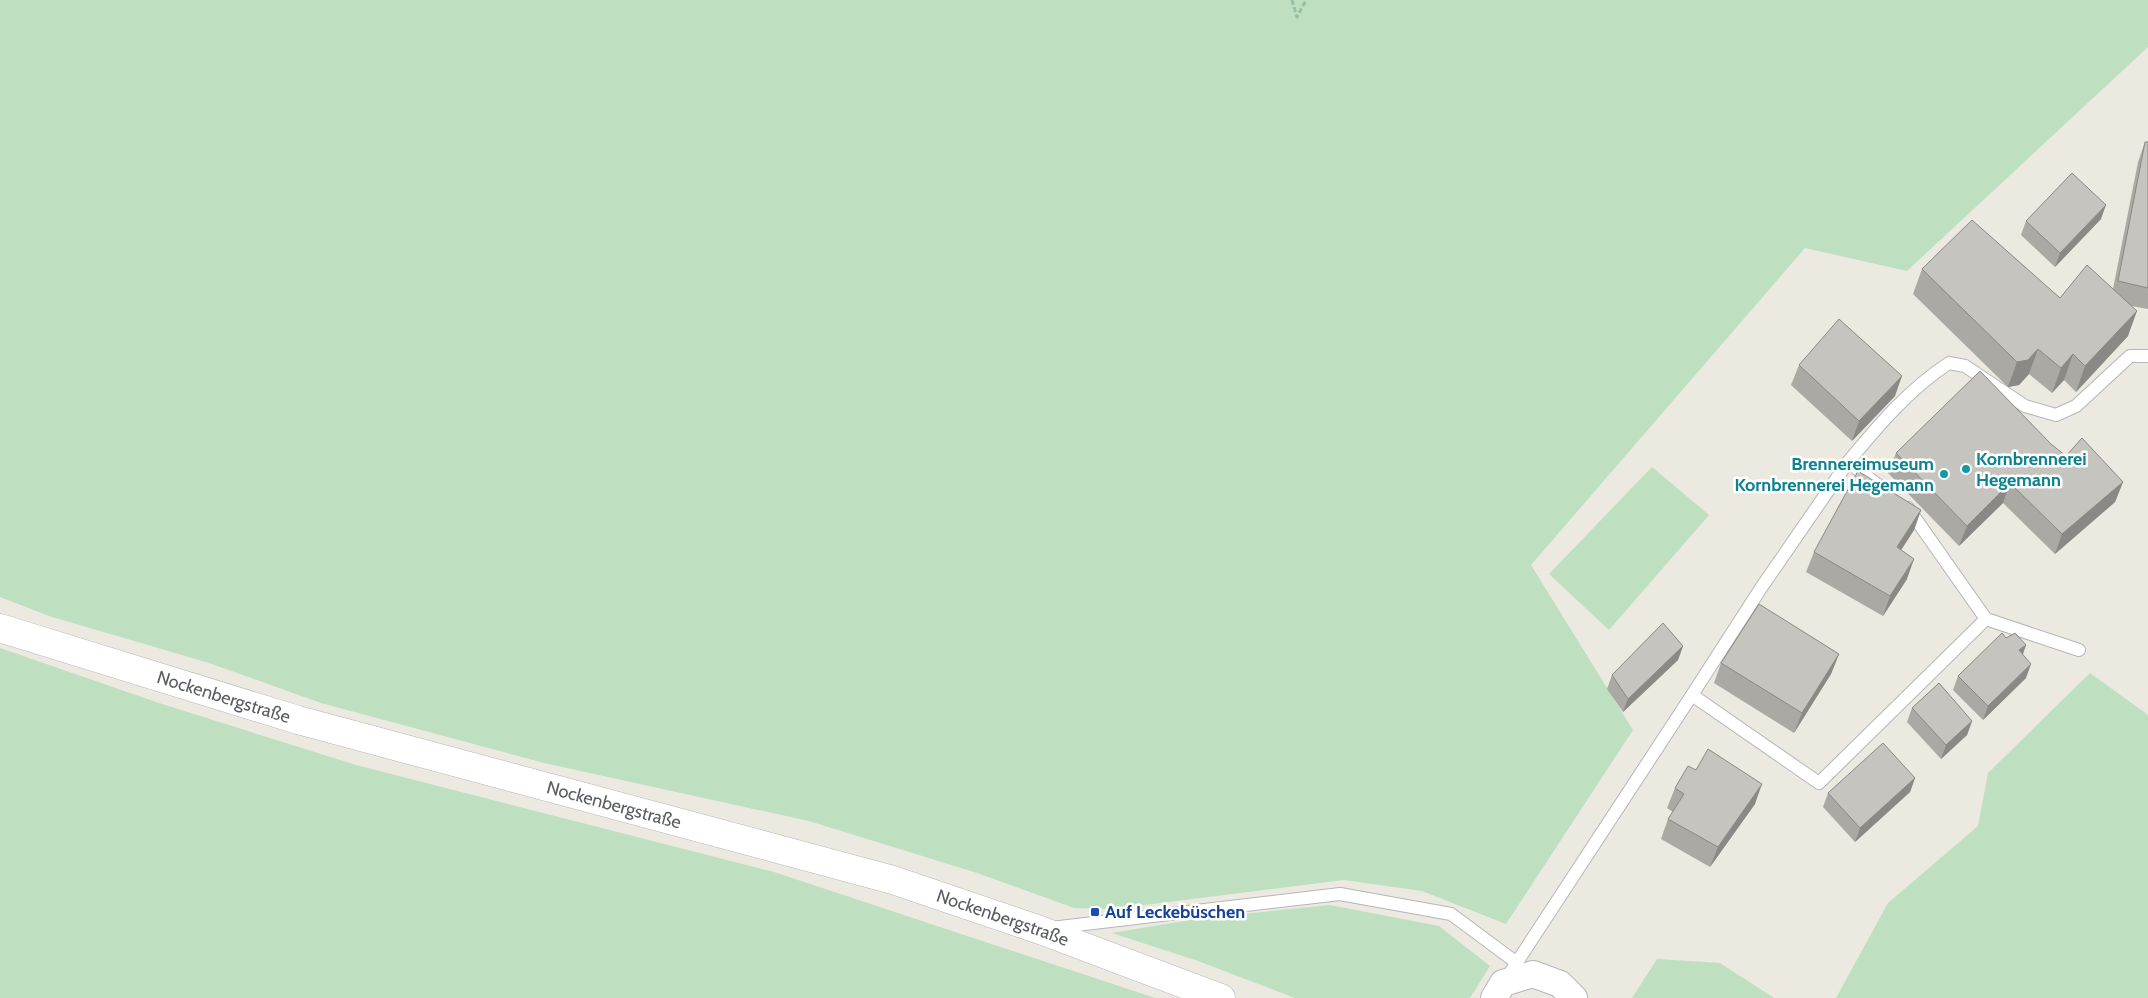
<svg xmlns="http://www.w3.org/2000/svg" width="2148" height="998" font-family="Cabin,sans-serif">
	<rect width="100%" height="100%" fill="#ebe9e0"/>
	<g fill="#bee0c1">
		<polygon points="0,0 2148,0 2148,47 1907,271 1805,248 1531,565 1633,730 1506,924 1422,891 1344,880 1113,909 1074,908 977,873 809,821 544,763 321,703 209,663 49,616 0,597"/>
		<polygon points="1652,467 1709,515 1609,630 1549,574"/>
		<polygon points="0,648 159,703 356,765 774,872 1155,998 0,998"/>
		<polygon points="2090,673 2148,715 2148,998 1836,998 1888,903 1978,826 1988,773"/>
		<polygon points="1330,905 1439,926 1490,966 1470,998 1295,998 1198,961 1112,933 1202,918"/>
		<polygon points="1657,959 1720,963 1774,998 1632,998"/>
	</g>
	<g fill="none" stroke-linecap="round" stroke-linejoin="round">
		<g stroke="#b3b6ba" stroke-width="14">
			<g id="service">
				<path d="M1848,462C1878,426 1909,389 1949,363L1965,366L2025,406L2056,415L2076,406L2130,356H2148"/>
				<polyline points="1908,508 1986,619"/>
				<polyline points="1692,695 1761,588 1848,462 1882,488"/>
				<polyline points="1051,928 1340,894 1451,914 1517,963"/>
				<polyline points="1506,979 1692,695 1819,783 1986,619 2079,650"/>
			</g>
		</g>
		<g stroke="#b3b6ba" stroke-width="28">
			<polyline id="minor" points="1494,998 1503,983 1533,974 1560,984 1574,998"/>
		</g>
		<g stroke="#b4b6bc" stroke-width="29">
			<g id="secondary">
				<path id="s1" d="M0,628L298,720L893,880L1040,930L1221,998"/>
			</g>
		</g>
		<polyline stroke="#97bea6" stroke-width="3" stroke-dasharray="5 2.5" stroke-linecap="butt" points="1292,0 1297,17 1306,0"/>
		<use href="#service" stroke="#fff" stroke-width="12"/>
		<use href="#minor" stroke="#fff" stroke-width="26"/>
		<use href="#secondary" stroke="#fff" stroke-width="28"/>
	</g>
	<g fill="#aaa9a3">
		<polygon points="2145,142 2148,142 2148,309 2131,306 2128,336 2076,392 2064,380 2052,393 2029,374 2019,385 2008,387 1913,294 1922,269 2060,298 2113,289 2138,162"/>
		<polygon points="2101,219 2055,267 2021,235 2026,221"/>
		<polygon points="1799,365 1895,396 1852,441 1791,385"/>
		<polygon points="2051,444 2066,456 2123,482 2115,502 2055,554 2003,503 1959,546 1888,473 1896,453"/>
		<polygon points="1921,510 1914,530 1901,550 1907,579 1883,616 1806,572 1814,552"/>
		<polygon points="2006,638 2026,645 2023,654 2026,678 1983,720 1953,690 1958,676"/>
		<polygon points="1683,646 1678,660 1623,712 1607,689 1612,675"/>
		<polygon points="1839,654 1831,674 1794,733 1714,683 1721,663"/>
		<polygon points="1912,708 1972,721 1967,735 1941,759 1907,722"/>
		<polygon points="1915,778 1910,792 1855,842 1823,807 1828,793"/>
		<polygon points="1675,788 1755,804 1710,867 1661,839 1668,819 1673,812 1667,808"/>
	</g>
	<g fill="#8b8985">
		<polygon points="2106,205 2101,219 2055,267 2060,253"/>
		<polygon points="2137,311 2128,336 2076,392 2085,366"/>
		<polygon points="2038,349 2029,374 2019,385 2008,387 2017,362"/>
		<polygon points="2073,354 2064,380 2052,393 2061,368"/>
		<polygon points="1902,376 1895,396 1852,441 1859,421"/>
		<polygon points="2123,482 2115,502 2055,554 2062,534"/>
		<polygon points="2010,483 2003,503 1959,546 1967,526"/>
		<polygon points="1921,510 1914,530 1890,567 1897,547"/>
		<polygon points="1914,559 1907,579 1883,616 1890,596"/>
		<polygon points="2026,645 2021,659 2019,650"/>
		<polygon points="1683,646 1678,660 1623,712 1628,699"/>
		<polygon points="1839,654 1831,674 1794,733 1802,713"/>
		<polygon points="2031,664 2026,678 1983,720 1988,706"/>
		<polygon points="1972,721 1967,735 1941,759 1946,745"/>
		<polygon points="1915,778 1910,792 1855,842 1860,828"/>
		<polygon points="1762,784 1755,804 1710,867 1718,847"/>
	</g>
	<g fill="#c6c4be" stroke="#8b8985">
		<polygon points="2145,142 2148,142 2148,288 2118,281"/>
		<polygon points="2072,173 2106,205 2060,253 2026,221"/>
		<polygon points="1972,220 2060,298 2087,265 2137,311 2085,366 2073,354 2061,368 2038,349 2028,360 2017,362 1922,269"/>
		<polygon points="1839,319 1902,376 1859,421 1799,365"/>
		<polygon points="1980,371 2051,444 2066,456 2082,438 2123,482 2062,534 2010,483 1967,526 1896,453"/>
		<polygon points="1858,471 1921,510 1897,547 1914,559 1890,596 1814,552"/>
		<polygon points="1759,604 1839,654 1802,713 1721,663"/>
		<polygon points="1663,623 1683,646 1628,699 1612,675"/>
		<polygon points="2002,633 2006,638 2015,633 2026,645 2019,650 2031,664 1988,706 1958,676"/>
		<polygon points="1939,683 1972,721 1946,745 1912,708"/>
		<polygon points="1883,743 1915,778 1860,828 1828,793"/>
		<polygon points="1708,749 1762,784 1718,847 1668,819 1684,794 1675,788 1688,766 1696,770"/>
	</g>
	<g fill="#0f9aa8" stroke="#fff" stroke-width="2">
		<circle cx="1966" cy="469" r="5"/>
		<circle cx="1944" cy="474" r="5"/>
	</g>
	<rect fill="#1a4fb4" stroke="#fff" stroke-width="2" x="1090" y="907" width="10" height="10" rx="2.5"/>
	<g text-anchor="middle" stroke-width="5" stroke-linejoin="round" paint-order="stroke">
		<g font-size="18" font-weight="bold" fill="#0d838f" stroke="#fff" text-anchor="start">
			<text x="1976" y="465">Kornbrennerei<tspan x="1976" dy="21">Hegemann</tspan></text>
			<text x="1934" y="470" text-anchor="end">Brennereimuseum<tspan x="1934" dy="21">Kornbrennerei Hegemann</tspan></text>
		</g>
		<g font-size="18" fill="#595c60" stroke="#fff">
			<text dy="6" stroke="none"><textPath href="#s1" startOffset="234">Nockenbergstraße</textPath></text>
			<text dy="6" stroke="none"><textPath href="#s1" startOffset="639">Nockenbergstraße</textPath></text>
			<text dy="6" stroke="none"><textPath href="#s1" startOffset="1044">Nockenbergstraße</textPath></text>
		</g>
		<g font-size="18" font-weight="bold" fill="#164399" stroke="#fff" text-anchor="start">
			<text x="1105" y="918">Auf Leckebüschen</text>
		</g>
	</g>
</svg>
